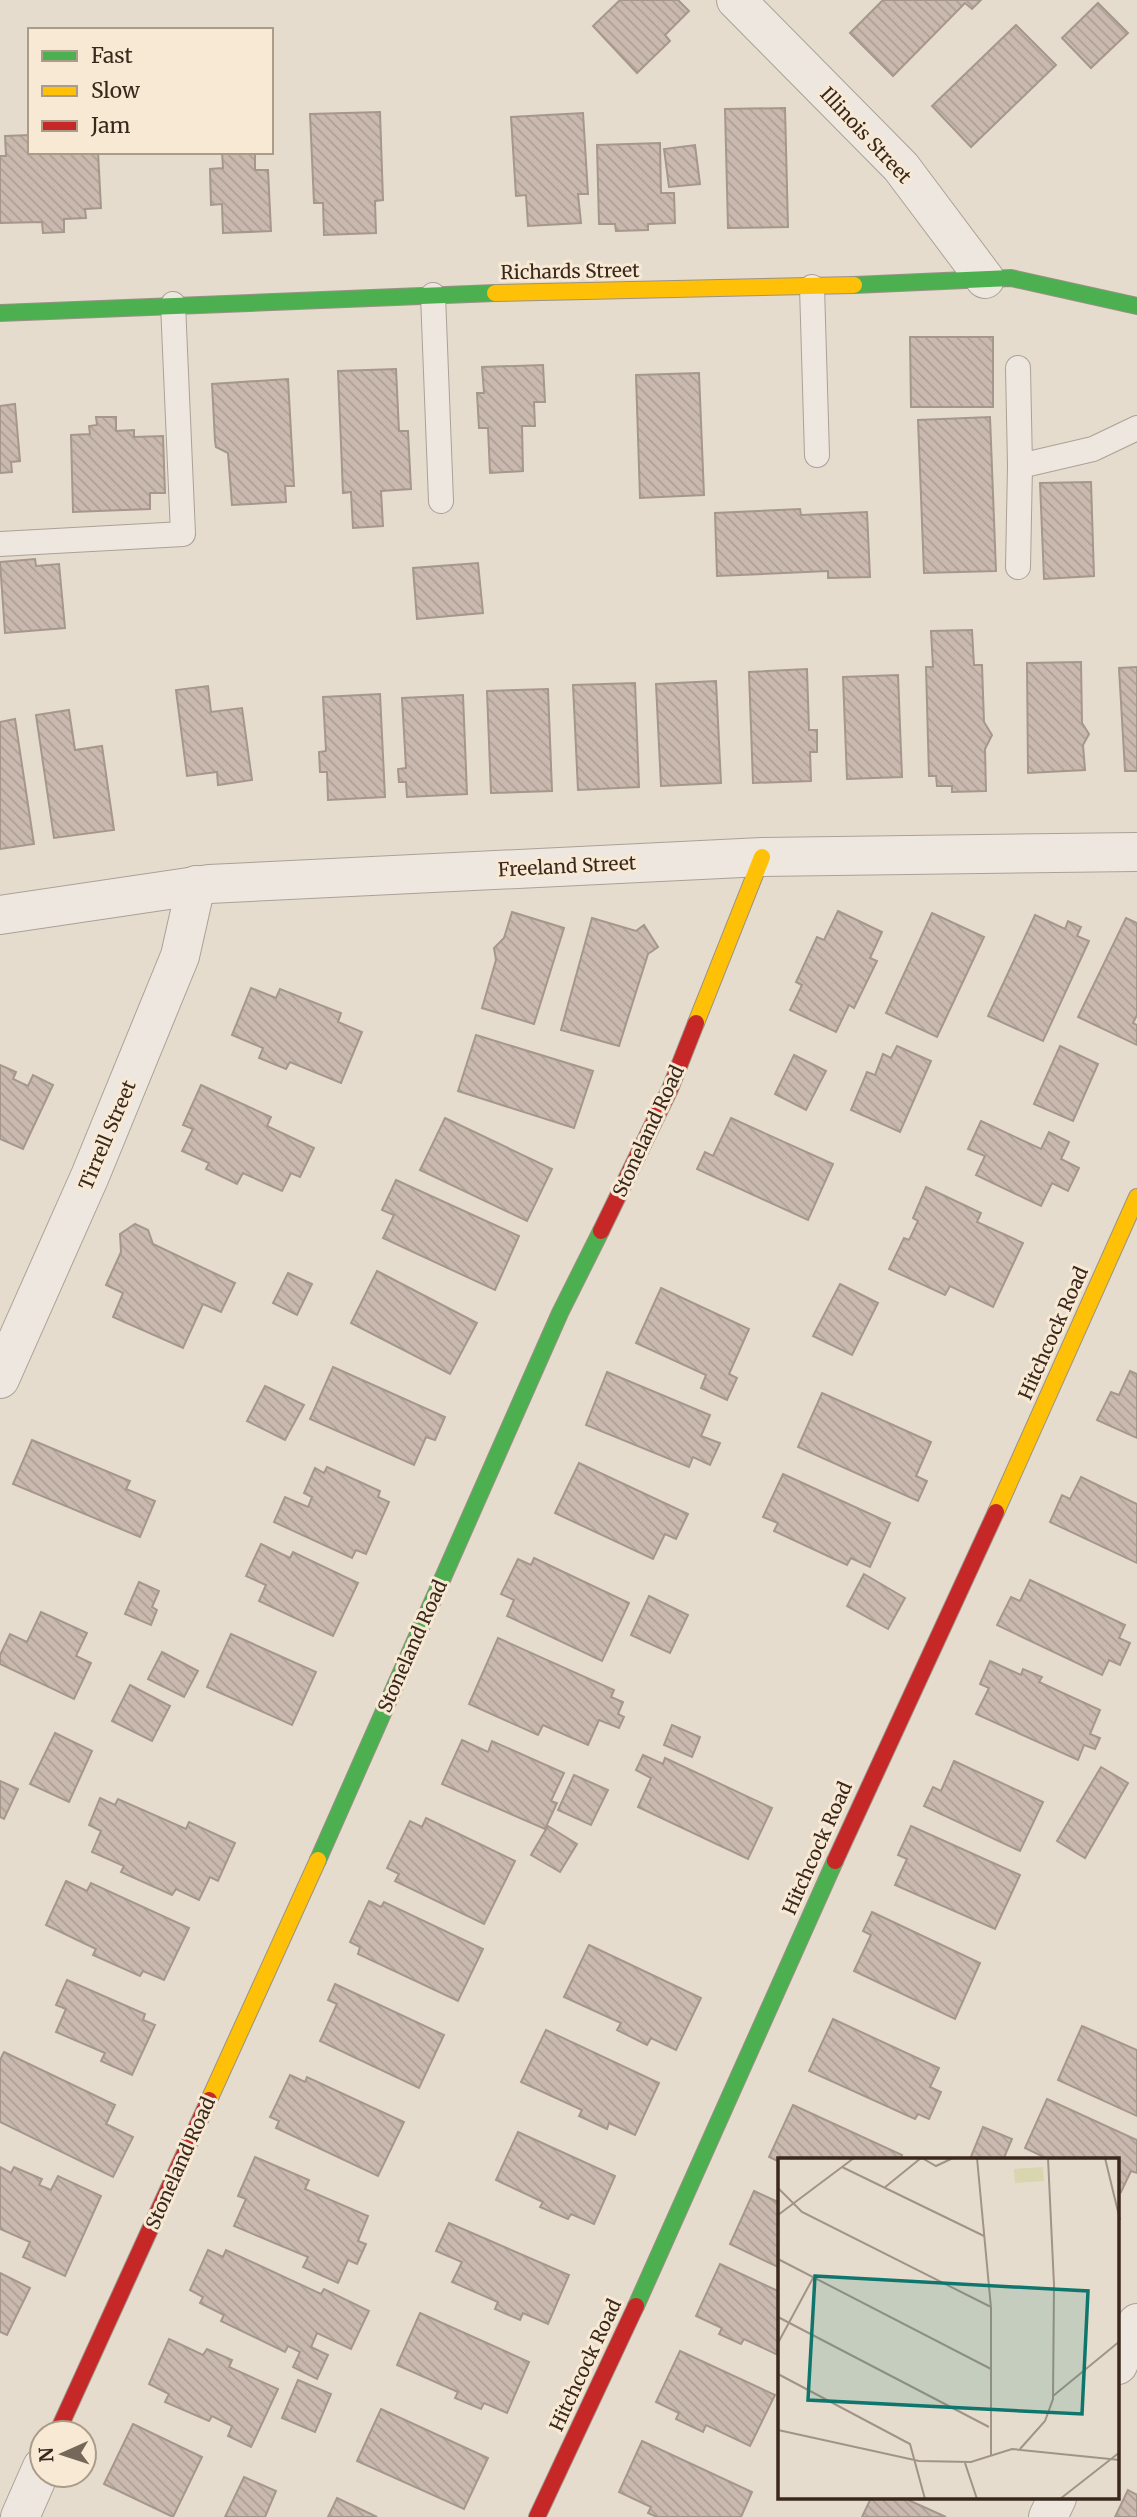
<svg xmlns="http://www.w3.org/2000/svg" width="1137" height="2517" font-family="Merriweather,serif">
	<defs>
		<pattern id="building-back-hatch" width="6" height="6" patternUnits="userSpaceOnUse" patternTransform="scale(1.75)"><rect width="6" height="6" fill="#cab9ae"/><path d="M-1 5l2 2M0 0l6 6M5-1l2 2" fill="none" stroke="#ae9f95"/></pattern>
	</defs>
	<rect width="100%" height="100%" fill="#e6dcce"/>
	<g fill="url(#building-back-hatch)" stroke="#a6978c" stroke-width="2">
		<polygon points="620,0 678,0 689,11 665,35 670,41 637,73 593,26"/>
		<polygon points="883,0 981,0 972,9 965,3 893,76 850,33"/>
		<polygon points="1098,3 1128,33 1091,68 1062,38"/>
		<polygon points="1016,25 1056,65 971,147 932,106"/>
		<polygon points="785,108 788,227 728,228 725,109"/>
		<polygon points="380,112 383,200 375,201 376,233 324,235 323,203 314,203 310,114"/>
		<polygon points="583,113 588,194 578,194 581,223 528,226 526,195 516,196 511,117"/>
		<polygon points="30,135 30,152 98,152 101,208 85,209 86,218 64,219 64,232 43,233 42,222 0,223 0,156 6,156 5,136"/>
		<polygon points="660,143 661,193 674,193 675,223 648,224 648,230 616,231 615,224 599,224 597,145"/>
		<polygon points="695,145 700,184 669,187 664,149"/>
		<polygon points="222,152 255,152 255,170 268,170 271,231 223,233 222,204 211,205 210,169 223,168"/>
		<polygon points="910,337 993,337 993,407 911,407"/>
		<polygon points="543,365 545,402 534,402 535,426 522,426 523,471 490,473 488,428 479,428 477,393 484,393 482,367"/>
		<polygon points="396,369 399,431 408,431 411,489 381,491 383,526 353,528 351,492 343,493 338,371"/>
		<polygon points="699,373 704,495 640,498 636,375"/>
		<polygon points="288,379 294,486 285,486 286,502 232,505 228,453 216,447 215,441 212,384"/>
		<polygon points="15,404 20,461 11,462 12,472 0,473 0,406"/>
		<polygon points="96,417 116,417 116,431 134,430 134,437 163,436 165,493 150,493 150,509 73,512 71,435 90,434 89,426 97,425"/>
		<polygon points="990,417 996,571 924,573 918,420"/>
		<polygon points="1091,482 1094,576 1044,579 1040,483"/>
		<polygon points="800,509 801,515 867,512 870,577 828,578 828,571 717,576 715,513"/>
		<polygon points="35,559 36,566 59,564 65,628 5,633 0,562"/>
		<polygon points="478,563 483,613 417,619 413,568"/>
		<polygon points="972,630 974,665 982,665 984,722 992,735 985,749 986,791 952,792 952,786 937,786 936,776 929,776 926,667 933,667 931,631"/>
		<polygon points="1081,662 1082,723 1089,734 1083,745 1085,770 1028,773 1027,663"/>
		<polygon points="1137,667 1137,771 1125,771 1119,668"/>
		<polygon points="807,669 809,730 817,730 817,752 810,752 811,781 753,783 749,672"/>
		<polygon points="898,675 902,777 847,779 843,677"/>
		<polygon points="716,681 721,783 661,786 656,684"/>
		<polygon points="635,683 639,787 578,790 573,685"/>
		<polygon points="208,686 211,712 242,708 252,780 218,785 217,772 187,776 176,690"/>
		<polygon points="548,689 552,791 491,793 487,691"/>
		<polygon points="380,694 385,797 328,800 327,772 320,772 319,752 326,751 323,697"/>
		<polygon points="463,695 467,794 407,797 406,782 399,782 398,769 406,768 402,698"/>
		<polygon points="69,710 75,750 102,746 114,830 54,838 36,715"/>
		<polygon points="15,719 34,844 0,849 0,722"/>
		<polygon points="838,911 882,932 870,958 877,961 854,1008 849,1005 836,1032 790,1010 802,985 796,982 817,937 824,940"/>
		<polygon points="512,912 564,928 534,1024 482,1008 496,960 494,948 504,938"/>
		<polygon points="932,913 984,937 937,1037 886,1013"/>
		<polygon points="1035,915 1065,929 1068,921 1081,927 1077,936 1089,941 1043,1041 988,1016"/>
		<polygon points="592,918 636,931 644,925 658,947 648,954 619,1046 561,1030"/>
		<polygon points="1126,918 1137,923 1137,1015 1133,1023 1137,1025 1137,1045 1078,1017"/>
		<polygon points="251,988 276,998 280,989 341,1013 338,1022 362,1032 341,1083 290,1062 286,1069 259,1058 263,1048 232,1035"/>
		<polygon points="476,1035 593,1071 574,1128 458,1091"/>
		<polygon points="897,1046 931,1061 900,1132 851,1110 867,1072 875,1075 883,1054 891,1058"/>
		<polygon points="1060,1046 1098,1064 1073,1121 1034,1104"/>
		<polygon points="794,1055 826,1071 806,1110 775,1094"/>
		<polygon points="0,1065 16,1072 13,1079 28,1086 33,1075 53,1085 23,1149 0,1139"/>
		<polygon points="201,1085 271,1117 267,1126 314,1148 300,1177 291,1173 282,1191 243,1173 237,1184 206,1169 209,1163 182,1151 193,1129 183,1125"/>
		<polygon points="445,1118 552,1169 527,1221 420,1170"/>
		<polygon points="731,1118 833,1164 808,1220 697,1169 705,1152 713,1156"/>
		<polygon points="981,1121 1041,1149 1049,1132 1069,1142 1061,1159 1079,1168 1068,1191 1052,1183 1041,1206 976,1175 985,1156 968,1149"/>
		<polygon points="396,1180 519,1236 495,1290 383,1238 394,1215 382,1210"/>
		<polygon points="926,1187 981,1213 977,1222 1023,1243 993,1307 950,1286 945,1295 889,1269 904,1238 909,1240 918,1221 913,1218"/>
		<polygon points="135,1224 148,1230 153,1244 235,1283 221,1312 203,1304 183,1348 113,1317 123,1293 106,1285 121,1252 120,1234"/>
		<polygon points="377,1271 477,1323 450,1374 351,1323"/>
		<polygon points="288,1273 312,1284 297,1315 273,1303"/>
		<polygon points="840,1284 878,1303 852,1355 813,1336"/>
		<polygon points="661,1288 749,1329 729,1374 737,1378 727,1400 701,1388 706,1375 636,1343"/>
		<polygon points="333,1367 445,1417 435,1440 426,1437 414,1465 310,1419"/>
		<polygon points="1130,1371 1137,1374 1137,1438 1097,1420 1111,1392 1119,1395"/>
		<polygon points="607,1372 710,1415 701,1436 720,1443 710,1465 693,1457 689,1467 586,1425"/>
		<polygon points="265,1386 304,1405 285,1440 247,1421"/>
		<polygon points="822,1393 931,1442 916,1476 927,1481 918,1501 798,1447"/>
		<polygon points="32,1440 130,1481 126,1489 155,1501 140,1537 13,1484"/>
		<polygon points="579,1463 688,1514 676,1539 665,1534 653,1559 555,1513"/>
		<polygon points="327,1467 380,1491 378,1497 389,1502 366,1554 356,1550 352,1558 274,1522 285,1497 308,1507 312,1497 304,1493 315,1468 324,1473"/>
		<polygon points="783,1474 890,1523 870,1567 851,1558 847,1565 774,1531 778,1523 763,1517"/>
		<polygon points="1081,1477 1137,1504 1137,1563 1050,1522 1062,1495 1070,1499"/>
		<polygon points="261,1544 290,1558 293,1552 358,1583 333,1636 259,1601 266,1585 246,1576"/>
		<polygon points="534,1558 629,1603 602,1661 507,1616 514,1600 501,1594 518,1559 531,1565"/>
		<polygon points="864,1574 905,1598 888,1629 847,1606"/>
		<polygon points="1030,1580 1125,1625 1119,1638 1130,1643 1120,1665 1109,1660 1102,1675 997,1625 1011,1597 1020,1601"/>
		<polygon points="139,1582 159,1591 152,1607 157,1610 151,1625 125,1614"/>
		<polygon points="649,1596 688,1615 670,1653 631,1635"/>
		<polygon points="41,1612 87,1633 76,1656 91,1663 74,1699 0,1664 0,1655 10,1634 27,1642"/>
		<polygon points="231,1634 316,1672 292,1725 207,1687"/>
		<polygon points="498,1638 614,1690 611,1697 623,1702 618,1714 624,1717 619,1728 599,1720 588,1745 543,1725 538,1735 469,1704"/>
		<polygon points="162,1652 198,1671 184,1697 148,1679"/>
		<polygon points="990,1661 1021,1675 1023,1669 1042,1677 1039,1682 1100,1710 1090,1734 1100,1738 1095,1749 1084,1745 1078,1760 976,1714 989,1688 980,1684"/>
		<polygon points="130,1685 170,1706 152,1741 112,1721"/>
		<polygon points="672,1725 700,1737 692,1757 664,1745"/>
		<polygon points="55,1733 92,1751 69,1802 30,1784"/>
		<polygon points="462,1740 488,1752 492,1741 564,1773 551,1801 557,1803 545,1829 442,1784"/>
		<polygon points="643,1755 663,1764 665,1758 772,1808 748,1859 638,1807 651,1778 636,1770"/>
		<polygon points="954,1761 1043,1802 1020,1851 924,1806 933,1787 941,1791"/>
		<polygon points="1101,1767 1128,1783 1085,1858 1057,1841"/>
		<polygon points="574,1775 608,1790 591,1825 558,1810"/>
		<polygon points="0,1781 18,1789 4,1819 0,1817"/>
		<polygon points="100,1798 115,1805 118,1799 186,1829 189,1822 235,1843 218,1881 210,1877 199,1900 176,1889 172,1895 121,1872 124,1866 92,1852 101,1831 89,1825"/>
		<polygon points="426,1818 515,1861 484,1924 395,1881 399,1874 387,1868 410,1821 422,1827"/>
		<polygon points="548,1826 577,1844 560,1872 531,1855"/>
		<polygon points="911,1826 1020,1875 995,1929 895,1885 907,1859 898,1855"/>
		<polygon points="66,1881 87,1891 91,1883 189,1928 164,1980 143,1971 140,1976 93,1955 96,1949 46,1925"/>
		<polygon points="369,1901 381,1907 384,1902 483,1949 458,2001 358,1954 360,1947 350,1942"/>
		<polygon points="872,1912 980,1963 955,2019 854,1971 871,1935 863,1931"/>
		<polygon points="589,1945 701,1998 676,2050 651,2038 647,2045 617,2030 621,2023 564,1997"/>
		<polygon points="67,1980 145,2014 143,2020 155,2025 132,2075 101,2061 105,2053 56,2032 66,2009 56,2005"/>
		<polygon points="335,1984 444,2035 419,2088 320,2041 337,2004 328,2000"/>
		<polygon points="833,2019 939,2068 930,2087 941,2092 929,2119 918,2114 915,2119 809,2071"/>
		<polygon points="1082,2026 1137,2050 1137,2116 1058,2080"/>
		<polygon points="546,2030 659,2083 635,2135 609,2123 607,2129 579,2116 582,2110 521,2082"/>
		<polygon points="4,2052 115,2105 106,2124 133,2137 113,2177 0,2122 0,2060"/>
		<polygon points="290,2075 305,2082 307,2077 404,2122 378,2176 276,2128 279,2121 270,2117"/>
		<polygon points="1047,2099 1137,2140 1137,2173 1131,2171 1121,2192 1118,2190 1118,2160 1050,2160 1025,2148"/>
		<polygon points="793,2105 902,2155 900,2160 780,2162 769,2157"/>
		<polygon points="983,2127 1012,2139 1003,2160 970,2159"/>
		<polygon points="518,2132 615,2176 594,2224 571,2214 568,2219 540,2207 543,2202 496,2180"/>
		<polygon points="255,2157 309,2180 305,2189 368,2216 358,2241 366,2244 357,2264 348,2260 338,2283 303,2267 308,2257 234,2226 246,2199 238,2196"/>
		<polygon points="0,2167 11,2173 14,2167 42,2179 39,2185 51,2190 58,2176 101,2196 65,2276 23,2257 30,2242 0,2229"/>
		<polygon points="754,2191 780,2203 780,2268 730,2244"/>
		<polygon points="449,2223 569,2275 548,2324 523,2313 520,2320 495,2309 498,2302 452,2282 462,2262 436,2251"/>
		<polygon points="208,2250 223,2257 226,2250 321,2294 324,2289 369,2311 351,2349 317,2333 311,2347 328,2355 317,2379 293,2367 300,2352 288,2346 285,2352 221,2321 224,2315 200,2303 203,2297 190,2290"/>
		<polygon points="720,2264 780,2292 780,2356 744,2339 741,2344 719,2334 722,2328 696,2316"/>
		<polygon points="0,2273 30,2288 7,2335 0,2332"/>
		<polygon points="420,2313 529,2362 507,2413 484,2403 481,2409 455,2398 458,2392 397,2365"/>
		<polygon points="169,2339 203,2355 207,2349 232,2360 229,2367 278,2389 251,2447 228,2436 232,2426 212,2416 209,2421 165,2402 169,2394 149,2384"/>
		<polygon points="680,2351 775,2395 750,2446 706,2425 703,2432 676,2419 679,2413 656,2402"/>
		<polygon points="298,2380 331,2394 315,2432 282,2418"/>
		<polygon points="381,2409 488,2458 464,2509 357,2461"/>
		<polygon points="133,2424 202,2457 173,2517 104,2484"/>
		<polygon points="642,2441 752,2492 741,2517 657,2517 648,2513 651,2507 619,2492"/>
		<polygon points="244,2477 276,2491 265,2517 225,2517"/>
		<polygon points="1128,2490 1137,2495 1137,2517 1115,2517"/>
		<polygon points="337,2498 377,2517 328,2517"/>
		<polygon points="871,2498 904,2498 946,2517 862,2517"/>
	</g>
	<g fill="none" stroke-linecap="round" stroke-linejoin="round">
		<g stroke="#aba196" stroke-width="26">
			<g id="lane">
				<polyline points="812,287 817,455"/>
				<polyline points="433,295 441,501"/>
				<polyline points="1018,368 1020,466 1093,449 1137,428"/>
				<polyline points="0,544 183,534 173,304"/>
				<polyline points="1018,567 1020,466"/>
			</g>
		</g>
		<g stroke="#aba196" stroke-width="40">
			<g id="street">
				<polyline points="736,0 901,167 985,279"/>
				<polyline points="0,915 209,884 762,857 1137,852"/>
				<polyline points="0,1379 90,1176 180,956 196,885"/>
				<polyline points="1118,2365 1137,2323"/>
				<polyline points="20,2517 42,2467"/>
				<polyline points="1048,2517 1057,2498"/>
			</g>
		</g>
		<g stroke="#9b9186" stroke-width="18">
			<g id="fast">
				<polyline points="854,285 1011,278 1137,306"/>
				<polyline points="0,313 495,293"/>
				<polyline points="318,1860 560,1313 601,1231"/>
				<polyline points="636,2306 835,1861"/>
			</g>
		</g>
		<g stroke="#9b9186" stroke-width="18">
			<g id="slow">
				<polyline points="495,293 854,285"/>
				<polyline points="696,1023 762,857"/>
				<polyline points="996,1512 1137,1197"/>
				<polyline points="209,2100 318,1860"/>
			</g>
		</g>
		<g stroke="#9b9186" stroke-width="18">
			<g id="jam">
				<polyline points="601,1231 670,1089 696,1023"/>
				<polyline points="835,1861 996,1512"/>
				<polyline points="57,2433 209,2100"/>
				<polyline points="537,2517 636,2306"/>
			</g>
		</g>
		<use href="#lane" stroke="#ede7df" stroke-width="24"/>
		<use href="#street" stroke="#ede7df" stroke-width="38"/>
		<use href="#fast" stroke="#4caf50" stroke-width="16"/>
		<use href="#slow" stroke="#ffc107" stroke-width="16"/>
		<use href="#jam" stroke="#c62828" stroke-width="16"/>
	</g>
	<g text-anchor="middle" stroke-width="6" stroke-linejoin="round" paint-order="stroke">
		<g font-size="19" fill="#3a281d" stroke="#f7e9d3">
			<text transform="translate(866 135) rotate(47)" y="7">Illinois Street</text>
			<text transform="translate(570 271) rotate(-1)" y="7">Richards Street</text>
			<text transform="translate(567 866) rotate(-3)" y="7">Freeland Street</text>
			<text transform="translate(648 1131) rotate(-65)" y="7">Stoneland Road</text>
			<text transform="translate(107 1135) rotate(-67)" y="7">Tirrell Street</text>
			<text transform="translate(1053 1333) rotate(-66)" y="7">Hitchcock Road</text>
			<text transform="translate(412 1646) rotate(-66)" y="7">Stoneland Road</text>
			<text transform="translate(817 1848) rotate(-66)" y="7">Hitchcock Road</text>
			<text transform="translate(180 2163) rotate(-66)" y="7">Stoneland Road</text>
			<text transform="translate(585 2365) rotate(-65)" y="7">Hitchcock Road</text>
		</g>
	</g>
	<g transform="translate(778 2158)">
		<rect width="341" height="341" fill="#e6dcce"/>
		<path d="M265,9L266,23L237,25L236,11Z" fill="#d9d5af"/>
		<path fill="none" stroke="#a19487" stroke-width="2" d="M144,0L158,8L175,0M199,0L213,150V298M327,0L342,62M64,9L206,78M0,30L24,54L213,149M106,30L143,0M0,57L76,0M0,101L213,211M0,159L211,269M0,185L35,120M0,216L132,286L147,341M275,238L342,183M0,272L141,303L193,304L234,291L342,302M242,291L267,263L275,241L276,127L270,0M187,305L199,341M282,341L342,294"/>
		<path fill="#0f766e" fill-opacity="0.15" stroke="#0f766e" stroke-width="3.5" d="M37,118L310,133L304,256L30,242Z"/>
		<rect width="341" height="341" fill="none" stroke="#3a281d" stroke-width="3.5"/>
	</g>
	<rect x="28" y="28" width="245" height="126" fill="#f7e9d3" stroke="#ab9c8a" stroke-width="2"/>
	<rect x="42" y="51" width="35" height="10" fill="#4caf50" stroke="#ab9c8a" stroke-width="2"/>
	<text x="91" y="63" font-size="21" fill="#3a281d">Fast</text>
	<rect x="42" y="86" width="35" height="10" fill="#ffc107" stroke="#ab9c8a" stroke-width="2"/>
	<text x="91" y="98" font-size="21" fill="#3a281d">Slow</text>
	<rect x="42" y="121" width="35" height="10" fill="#c62828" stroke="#ab9c8a" stroke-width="2"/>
	<text x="91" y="133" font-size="21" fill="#3a281d">Jam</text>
	<g transform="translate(63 2454) rotate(267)"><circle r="33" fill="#f7e9d3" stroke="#ab9c8a" stroke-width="2"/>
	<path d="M0-5L12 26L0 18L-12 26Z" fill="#76675b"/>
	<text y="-10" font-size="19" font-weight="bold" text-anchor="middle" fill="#3a281d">N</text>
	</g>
</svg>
